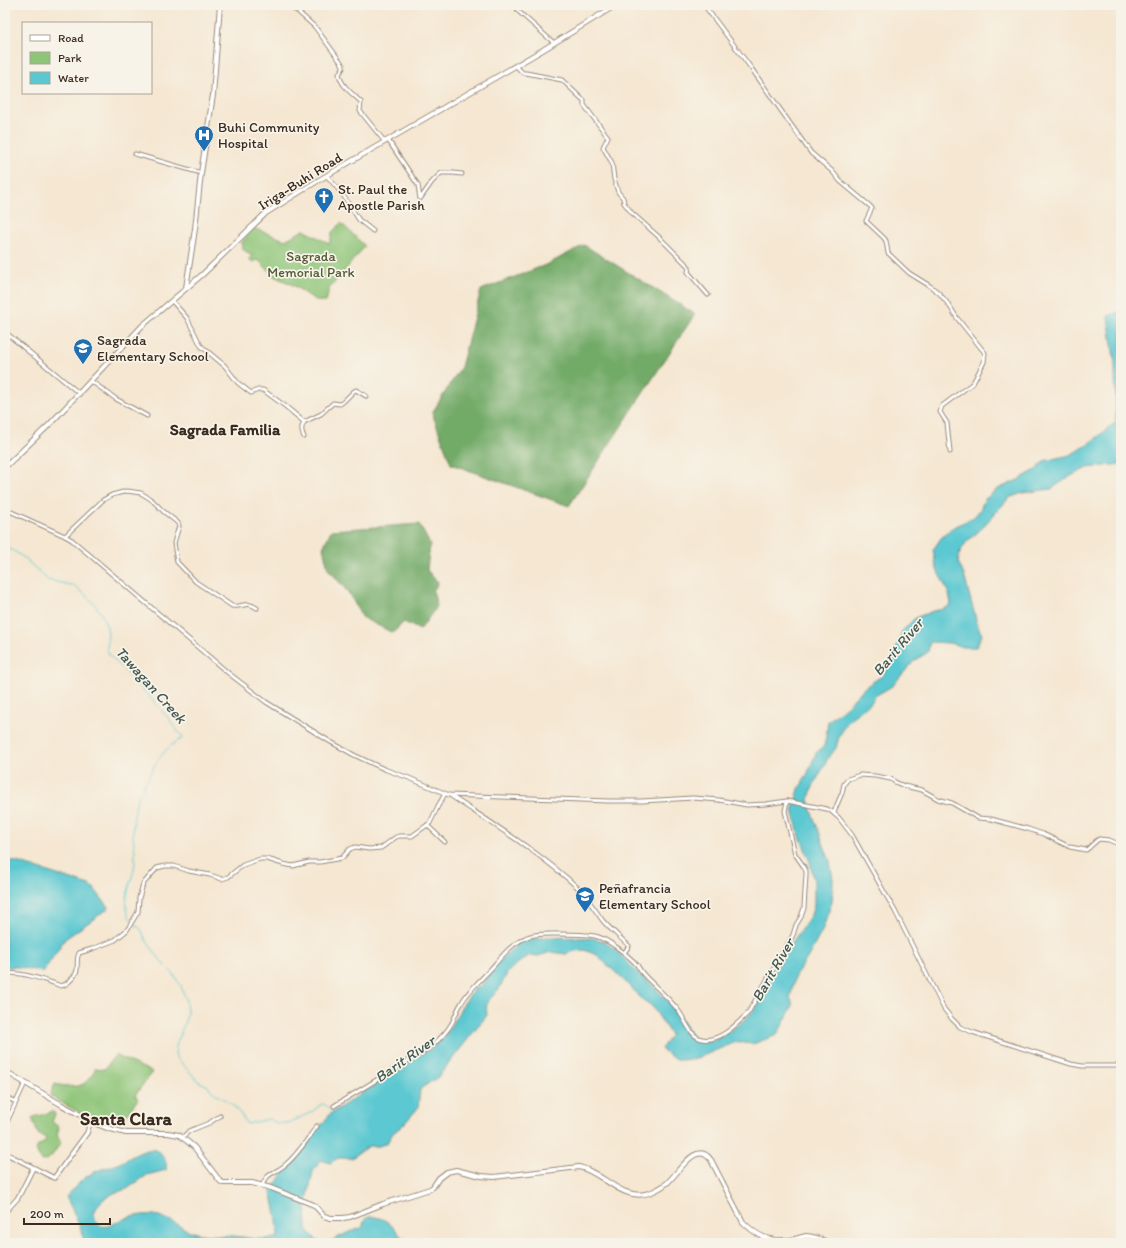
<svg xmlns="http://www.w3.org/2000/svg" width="1126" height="1248" font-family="Itim,sans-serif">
	<rect width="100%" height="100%" fill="#f7f3e8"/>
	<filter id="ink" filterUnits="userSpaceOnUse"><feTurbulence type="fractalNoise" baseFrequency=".025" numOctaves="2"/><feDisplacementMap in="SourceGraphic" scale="8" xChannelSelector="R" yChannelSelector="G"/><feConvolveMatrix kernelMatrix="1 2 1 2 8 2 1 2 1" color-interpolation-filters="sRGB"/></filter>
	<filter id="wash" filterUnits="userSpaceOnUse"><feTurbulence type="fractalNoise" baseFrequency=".012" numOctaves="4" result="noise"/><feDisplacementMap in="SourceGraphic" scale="16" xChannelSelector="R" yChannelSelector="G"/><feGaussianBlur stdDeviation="0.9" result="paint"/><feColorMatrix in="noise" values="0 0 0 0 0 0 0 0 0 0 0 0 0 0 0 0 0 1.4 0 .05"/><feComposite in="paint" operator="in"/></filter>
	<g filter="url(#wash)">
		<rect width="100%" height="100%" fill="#f5e7d2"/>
		<g fill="#8ec578" stroke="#64784b">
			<polygon points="341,223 365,246 329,289 326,302 317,301 293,285 274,276 258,260 253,262 249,259 252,255 242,249 242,242 253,228 285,240 304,230 330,244 332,232"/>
			<path d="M115,1055L152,1072L135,1095L138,1099L123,1120L104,1115L100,1123L73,1109L50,1096L55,1084C64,1086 79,1089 86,1082C90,1078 93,1073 96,1068L105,1069Z"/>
			<path d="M53,1111L55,1114L52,1122L59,1127L57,1135L61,1142C56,1149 52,1160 42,1161L39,1157L36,1149L39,1145L44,1143L46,1138L38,1134L32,1118L33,1117C39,1116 48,1113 53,1111Z"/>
		</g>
		<g fill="#72aa68" stroke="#566a43">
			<polygon points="584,245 695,314 569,506 451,464 432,413 461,367 481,290 548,264"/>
			<polygon points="419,524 430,544 427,570 438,583 433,591 437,606 420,630 404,622 393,633 363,618 348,592 328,569 323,548 331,530"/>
		</g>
		<g fill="#5bc8d1" stroke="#4b7978">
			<path d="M1121,311V464L1087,468L1071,476L1051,489L1022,493L1009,498L978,532L967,541L960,552L958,562L964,575L978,627L982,635L976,647H963L950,643L930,642L928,652L914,661L892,686L875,696L871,703L852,717L844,727L839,737L836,748L827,760L812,789L809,798L811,810L830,862L833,879L832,902L822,931L808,957L796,974L790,998L792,1002V1007L777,1035L753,1044L736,1042L695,1059L679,1060L670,1056L661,1049L671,1035L652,1006L639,997L632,988L597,955L584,950L575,951L566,954L551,952L538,956L530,955C523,960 514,965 508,972C504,978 502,986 497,991C489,1002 485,999 487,1015L438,1077L420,1089L418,1108L403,1125L393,1133L387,1143L379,1146H369L352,1158H338L330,1163L321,1160L313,1171L306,1205L307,1229L317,1241L321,1243H83C86,1235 70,1205 66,1197C73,1190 79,1182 86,1177C95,1170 107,1168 118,1164C130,1159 155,1138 164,1158C166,1162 167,1165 166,1170L147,1175L127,1189L114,1193L104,1199L98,1205L94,1213L95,1219L101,1226C109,1228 114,1223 121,1220C132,1216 142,1214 154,1215C169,1217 179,1228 193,1232C206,1236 219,1235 233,1236C248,1237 263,1242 278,1237L277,1220L271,1190L330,1114L373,1086L407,1067L406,1064L433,1047L445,1036L463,1005L474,989L480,987L502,958L520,942L547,937L592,938L603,941L612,947L624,958L639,975L648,981L669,1002L691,1035L698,1041H712L721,1037L739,1024L748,1017L755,1008L763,991L787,950L811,915L814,906V880L810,862L798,831L793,809L799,789L807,775L816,753L824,746L826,737L828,721L846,707L865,687L882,676L892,661L902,631L915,618L933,611L944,609L951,605C950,592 944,584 938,572C935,566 935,557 933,550L941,538L952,528L974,517L980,510L984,500L998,489L1018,480L1036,470L1044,461L1070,455L1089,444L1116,422L1115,364L1108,316Z"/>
			<polygon points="7,860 20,863 92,886 109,908 65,939 43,972 19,967 5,967 5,881 9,867 5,865"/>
			<path d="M369,1217C388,1215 396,1232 407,1243H327L349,1232L362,1228L365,1219Z"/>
		</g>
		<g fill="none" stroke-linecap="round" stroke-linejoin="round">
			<g stroke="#5bc8d1" stroke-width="1">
				<path d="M5,550L9,549L12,550L23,557L48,580L75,586L92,601L101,613L107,627L108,634L107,650L110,656L124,669L139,687L147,694L168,718L179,733L184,737L183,738C165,747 156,761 148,778C145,783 143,787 140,792C135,803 134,815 133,828C132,839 136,850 135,861C134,881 119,901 131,920"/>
				<polyline points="133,923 141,929 146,940 161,961 172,972 181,986 186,1000 187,1011 187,1016 176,1046 175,1053 176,1057 198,1081 208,1086 212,1091 232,1104 242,1116 247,1124 269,1119 277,1123 288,1123 310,1113 322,1104 324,1104 328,1108 333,1112"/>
			</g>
		</g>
	</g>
	<g filter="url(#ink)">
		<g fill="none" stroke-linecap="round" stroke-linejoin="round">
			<g stroke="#988878" stroke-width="5">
				<g id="minor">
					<path d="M286,5L297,11L315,27L343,65V68L339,74C341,86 353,94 361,102L360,111L385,142"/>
					<polyline points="518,5 517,8 518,11 554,43"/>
					<polyline points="704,5 751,68 811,153 832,171 840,181 870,206 872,208 866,221 884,238 886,241 888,253 909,273 930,286 939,293 949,305 957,318 985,353 984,362 973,383 942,406 940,412 947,423 950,452"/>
					<polyline points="516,66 523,73 526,73 562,80 582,99 584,100 584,105 608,137 603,147 612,163 614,179 618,192 623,198 624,203 632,213 659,237 689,267 688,272 708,295"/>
					<polyline points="388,140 418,185 420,199 432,182 441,173 453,173 462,174"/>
					<polyline points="135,154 201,173"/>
					<polyline points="327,176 343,195 359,220 373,231"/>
					<path d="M172,301L187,318L201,346L225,366L238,383L251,393L258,390H263L285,406L303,421L304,422C301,428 301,431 304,437"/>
					<polyline points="5,332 80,394"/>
					<polyline points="91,381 116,399 147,416"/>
					<polyline points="304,422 321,414 333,403 340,404 343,402 354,391 356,390 366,396"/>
					<polyline points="5,509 65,536 72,540 227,672 266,702 329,741 354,755 384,769 409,778 449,795 608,801 642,801 693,798 719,800 747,805 766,804 787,801 827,809 831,811 839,818 852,835 895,911 944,1009 952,1019 960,1027 972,1032 1071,1064 1082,1066 1121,1066"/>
					<path d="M65,536L103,500L112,495L127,491L141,493L152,500L163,511L178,523L179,526L174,543L177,562L196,582L232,606C243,608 246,600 257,608"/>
					<path d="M451,796C494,825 539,852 577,887C588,898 594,909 603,921C611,930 621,938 629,946L624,953"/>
					<path d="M834,813L836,807L842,793L844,784L848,779L860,775L875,776L891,779L895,782L904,786L922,790L938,799L952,803L978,818L991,819L1028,829L1043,834L1070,847L1086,850C1091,847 1094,842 1099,839L1109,840L1121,845"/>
					<polyline points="427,825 445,842"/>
					<path d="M5,974C19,971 48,981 61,986C67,985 76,976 77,970C78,964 76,959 79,953L92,949L115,940L127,930L138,912L139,898L143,884L157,868L165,866H174L189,871L210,875L222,879L228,877L243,865L260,859H267L283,864L293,866L309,862H320L342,858L350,849L355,847L369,849L381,848L396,837L399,836H412L430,823L438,806L445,794"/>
					<polyline points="5,1097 16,1102"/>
					<path d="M334,1106L432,1046C440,1039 447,1032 452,1023C455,1017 457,1010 461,1004C467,992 477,984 486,974C498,962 507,947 523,939C533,933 547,934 559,934C571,934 583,934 595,936C608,939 628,955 637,965C639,968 641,972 644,975C655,987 668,997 678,1010C685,1019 690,1037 702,1039C719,1043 737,1024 748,1013L793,935L796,925L801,917L804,908L806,875V871L804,867L795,854L785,811L787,801"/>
					<polyline points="5,1126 25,1083"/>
					<polyline points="182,1138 189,1131 209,1123 220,1116"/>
					<path d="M262,1186C266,1173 276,1173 285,1165C298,1155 307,1139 317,1126"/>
				</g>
			</g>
			<g stroke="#988878" stroke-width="5.5">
				<g id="tertiary">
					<polyline points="5,1153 54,1178 87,1133 91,1120"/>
					<polyline points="5,1212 17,1199 20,1194 33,1168"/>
				</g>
			</g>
			<g stroke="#988878" stroke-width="6">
				<g id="secondary">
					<polyline points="186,288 195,229 201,173 213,95 220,5"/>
					<polyline points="5,467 49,425 142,326 203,274 266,213 319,180 541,51 616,5"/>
					<path d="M5,1071L62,1105L99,1125L107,1128L126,1133H168L179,1135L188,1142L194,1147L220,1181L223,1183H252L271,1188L314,1205L324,1216L331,1218H343L350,1217L383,1204L430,1189L433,1187L439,1178L447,1172L456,1170L481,1176L494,1177L579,1167C603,1172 622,1202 649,1193C655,1191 662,1187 667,1183C678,1174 696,1139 711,1160L743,1222C756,1235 768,1242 788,1240C794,1240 800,1237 806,1236C814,1236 823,1240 830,1243"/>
				</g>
			</g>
			<use href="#minor" stroke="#fff" stroke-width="3"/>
			<use href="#tertiary" stroke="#fff" stroke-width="3.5"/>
			<use href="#secondary" stroke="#fff" stroke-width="4"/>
		</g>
	</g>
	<defs>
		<g id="hospital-pin" transform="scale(1)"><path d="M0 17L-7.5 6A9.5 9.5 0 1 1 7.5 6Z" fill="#1f6fb2" stroke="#f7f3e8"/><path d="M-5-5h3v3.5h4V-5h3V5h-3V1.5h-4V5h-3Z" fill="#fff"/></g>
		<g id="church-pin" transform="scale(1)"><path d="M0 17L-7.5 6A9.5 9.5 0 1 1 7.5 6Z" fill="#1f6fb2" stroke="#f7f3e8"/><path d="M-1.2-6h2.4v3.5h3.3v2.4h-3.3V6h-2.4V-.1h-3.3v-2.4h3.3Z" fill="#fff"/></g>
		<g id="school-pin" transform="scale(1)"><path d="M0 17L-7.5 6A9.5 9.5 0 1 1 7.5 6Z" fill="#1f6fb2" stroke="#f7f3e8"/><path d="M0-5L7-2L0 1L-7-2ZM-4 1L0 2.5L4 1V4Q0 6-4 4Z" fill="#fff"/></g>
	</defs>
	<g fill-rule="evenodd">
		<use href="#hospital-pin" x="204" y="135"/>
		<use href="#church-pin" x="324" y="197"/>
		<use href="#school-pin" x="83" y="348"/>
		<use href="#school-pin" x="585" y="896"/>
	</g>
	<g text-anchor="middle" stroke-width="3.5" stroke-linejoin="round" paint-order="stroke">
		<g font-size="14" fill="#3b2a1e" stroke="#f7f3e8" text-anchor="start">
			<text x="218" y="132">Buhi Community<tspan x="218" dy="16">Hospital</tspan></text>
			<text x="338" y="194">St. Paul the<tspan x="338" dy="16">Apostle Parish</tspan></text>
			<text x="97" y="345">Sagrada<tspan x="97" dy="16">Elementary School</tspan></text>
			<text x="599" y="893">Peñafrancia<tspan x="599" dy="16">Elementary School</tspan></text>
		</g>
		<g font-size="14" fill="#3b2a1e" stroke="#f7f3e8">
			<text transform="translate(300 181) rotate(-32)" y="5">Iriga-Buhi Road</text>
		</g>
		<g font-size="14" fill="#545839" stroke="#f7f3e8">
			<text x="311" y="261">Sagrada<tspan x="311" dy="16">Memorial Park</tspan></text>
		</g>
		<g font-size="15" font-style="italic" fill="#455954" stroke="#f7f3e8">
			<text transform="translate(898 647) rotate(-50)" y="5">Barit River</text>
			<text transform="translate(151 685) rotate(48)" y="5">Tawagan Creek</text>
			<text transform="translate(773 970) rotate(-60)" y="5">Barit River</text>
			<text transform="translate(405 1059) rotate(-35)" y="5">Barit River</text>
		</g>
		<g font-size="16" font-weight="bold" fill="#3b2a1e" stroke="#f7f3e8">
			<text x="225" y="435">Sagrada Familia</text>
		</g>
		<g font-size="18" font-weight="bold" fill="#3b2a1e" stroke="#f7f3e8">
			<text x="126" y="1125">Santa Clara</text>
		</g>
	</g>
	<rect width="1126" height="1248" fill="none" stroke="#f7f3e8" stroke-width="20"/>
	<rect x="22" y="22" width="130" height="72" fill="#f7f3e8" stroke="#aca397"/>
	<rect x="30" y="35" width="20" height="6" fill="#ffffff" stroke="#aca397"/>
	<text x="58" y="42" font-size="12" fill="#3b2a1e">Road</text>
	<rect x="30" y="52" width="20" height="12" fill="#8ec578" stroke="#aca397"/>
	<text x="58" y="62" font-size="12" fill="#3b2a1e">Park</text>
	<rect x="30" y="72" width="20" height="12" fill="#5bc8d1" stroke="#aca397"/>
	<text x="58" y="82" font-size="12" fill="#3b2a1e">Water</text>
	<path d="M24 1218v6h86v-6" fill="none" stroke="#3b2a1e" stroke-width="2"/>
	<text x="30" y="1218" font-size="12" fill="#3b2a1e" stroke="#f7f3e8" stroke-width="3" paint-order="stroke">200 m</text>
</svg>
